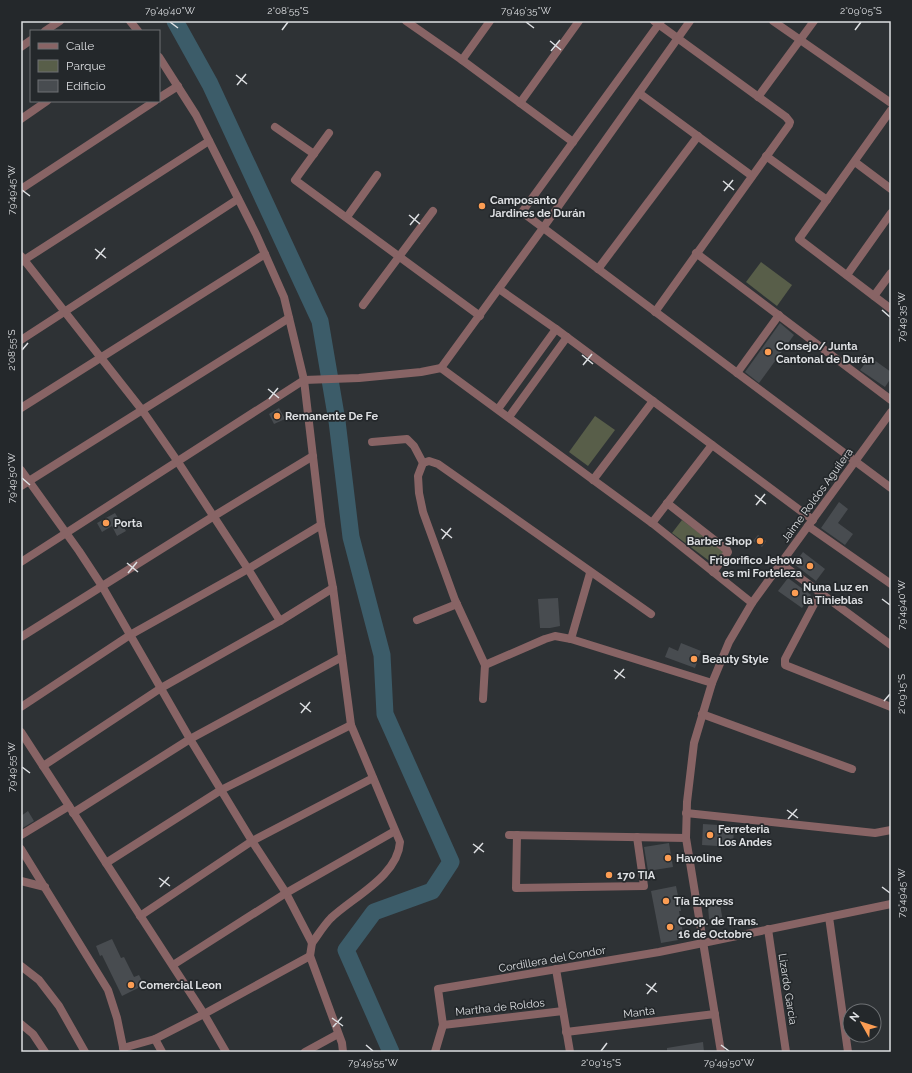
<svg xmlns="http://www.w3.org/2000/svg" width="912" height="1073" font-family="Raleway,sans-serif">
	<rect width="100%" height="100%" fill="#2e3235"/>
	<g fill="#585e49">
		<polygon points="761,262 792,285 777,306 746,282"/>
		<polygon points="595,416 615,430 588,466 569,452"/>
		<polygon points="682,520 726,553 716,566 672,533"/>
	</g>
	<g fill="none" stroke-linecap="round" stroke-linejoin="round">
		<polyline stroke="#3c5c69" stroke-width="17" points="175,21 210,84 320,321 337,421 351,537 382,655 385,714 451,862 432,891 374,912 346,950 391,1052"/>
	</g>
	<g fill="#484c50">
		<polygon points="780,323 794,335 759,383 745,372"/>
		<polygon points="870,357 891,372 891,378 885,387 860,370"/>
		<polygon points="279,408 285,419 274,424 269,414"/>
		<polygon points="839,502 848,509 838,523 853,534 845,545 821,528"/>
		<polygon points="115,513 126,531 117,536 112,526 102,532 97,523"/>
		<polygon points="758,535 766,541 762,547 753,541"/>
		<polygon points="803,552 825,569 816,581 794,564"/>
		<polygon points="788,578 811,595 802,608 778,591"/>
		<polygon points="558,598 560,626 550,628 540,628 538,599"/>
		<polygon points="681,643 701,651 695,668 665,657 669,647 678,651"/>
		<polygon points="28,811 34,821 21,829 21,816"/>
		<polygon points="703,824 734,826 733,847 702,845"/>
		<polygon points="669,843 673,867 648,871 644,847"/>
		<polygon points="676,886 681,911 679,911 684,939 661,943 651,891"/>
		<polygon points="720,904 723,922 716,923 709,919 708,906"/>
		<polygon points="112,939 121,958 124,957 134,977 139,975 144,985 122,996 102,955 100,956 96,946"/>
		<polygon points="703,1042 704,1052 667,1052 667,1048"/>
	</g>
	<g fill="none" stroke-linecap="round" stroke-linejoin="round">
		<g stroke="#886465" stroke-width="8">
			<polyline points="130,21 138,31"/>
			<polyline points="406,21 462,60 573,142"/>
			<polyline points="654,21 786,117 790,122 789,125 655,312"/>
			<polyline points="661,21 522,212 891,488"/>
			<polyline points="773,21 891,103"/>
			<polyline points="45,31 60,21"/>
			<polyline points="21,47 31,40"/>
			<path d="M159,57L196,115L256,234L284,297L304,380L321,525L333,588L351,725L400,842C398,876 353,897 331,918C324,925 318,935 312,943"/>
			<polyline points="462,60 490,21"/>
			<polyline points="639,93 752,176"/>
			<polyline points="758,97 814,21"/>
			<polyline points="159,98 178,86"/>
			<polyline points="520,103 579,21"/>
			<polyline points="891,110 799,239 891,309"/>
			<polyline points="21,119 47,101"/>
			<polyline points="275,127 314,154"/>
			<polyline points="329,133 295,180 480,316"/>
			<polyline points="766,156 827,200"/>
			<polyline points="855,162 891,189"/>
			<polyline points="21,189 155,101"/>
			<polyline points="347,217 377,175"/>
			<polyline points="696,253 891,400"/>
			<polyline points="21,256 142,410 178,462 248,569 280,621"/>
			<polyline points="21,262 209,141"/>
			<polyline points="598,269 698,136"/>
			<polyline points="847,275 891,213"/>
			<polyline points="499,289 556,329 813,520"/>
			<polyline points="874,296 891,273"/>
			<polyline points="363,305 433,211"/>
			<polyline points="21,340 238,199"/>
			<polyline points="441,368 543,228 690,21"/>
			<polyline points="737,373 779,315"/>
			<polyline points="21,408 265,254"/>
			<polyline points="498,409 556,329"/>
			<polyline points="509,417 567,337"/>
			<polyline points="372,442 407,439 414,446 423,463"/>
			<polyline points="21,470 79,551 102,586 190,739 252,841 286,893 312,943 310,956 342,1043 343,1052"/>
			<polyline points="593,480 653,401"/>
			<polyline points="21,486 289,318"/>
			<polyline points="667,503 727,550 728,552 713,572"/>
			<polyline points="652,523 712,445"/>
			<polyline points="808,526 891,584"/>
			<polyline points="780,563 891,645"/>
			<polyline points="820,593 785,659 785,665 891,707"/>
			<polyline points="417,620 457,604"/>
			<polyline points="21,637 214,516 313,456"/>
			<polyline points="571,639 590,573"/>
			<polyline points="485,665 545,639 555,636 571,639 712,683"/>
			<polyline points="483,699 485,665 455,600 423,512 419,493 418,476 423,463 429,461 438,464 651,614"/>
			<polyline points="21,707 130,635 248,569 321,525"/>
			<polyline points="702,714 852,769"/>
			<polyline points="21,732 204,1014 226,1052"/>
			<polyline points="43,766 161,688 280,621 333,588"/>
			<polyline points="73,813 190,739 342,657"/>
			<polyline points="686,813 875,833 891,830"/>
			<polyline points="21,835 69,806"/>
			<polyline points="509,835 686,838"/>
			<polyline points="517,835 516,888 644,886 637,837"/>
			<polyline points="106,863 221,790 351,725"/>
			<polyline points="21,881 45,887"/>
			<polyline points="140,916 252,841 373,778"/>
			<polyline points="829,917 848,1052"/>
			<polyline points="768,929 786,1052"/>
			<polyline points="173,965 286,893 395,831"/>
			<polyline points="21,966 39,980 59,1006 85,1052"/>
			<polyline points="556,969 570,1052"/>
			<polyline points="21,1024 33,1034 45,1052"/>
			<polyline points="443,1025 438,989 659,952 703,943"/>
			<polyline points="566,1032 715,1014"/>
			<polyline points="155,1039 162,1052"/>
			<polyline points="123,1048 155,1039 204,1014 310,956"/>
			<polyline points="305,1052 338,1034"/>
			<polyline points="435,1052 443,1025 563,1011"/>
		</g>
		<g stroke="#886465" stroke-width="8">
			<polyline points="21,562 304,380 359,378 421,372 441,368 652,523 752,603"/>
			<polyline points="21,849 108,990 117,1018 124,1052"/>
			<polyline points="703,943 891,904"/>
			<polyline points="721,1052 686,838 687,802 694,743 712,683 729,642 752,603 891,412"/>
		</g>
	</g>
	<path fill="none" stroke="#dddfe2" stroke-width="1.5" d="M170,22L178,28M526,22L534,28M282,30L288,22M855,30L861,22M550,41L561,50M551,51L560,40M236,75L247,84M237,85L246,74M723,181L734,190M22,190L30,196M724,191L733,180M409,215L420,224M410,225L419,214M95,249L106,258M96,259L105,248M882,310L890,317M22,350L28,343M582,355L593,364M583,365L592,354M268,389L279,398M269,399L278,388M22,478L30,485M755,495L766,504M756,505L765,494M441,529L452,538M442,539L451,528M127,563L138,572M128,573L137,562M882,599L890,605M614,670L625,678M615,679L624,669M884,701L890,694M300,703L311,712M301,713L310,702M22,767L30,773M787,810L798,818M788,819L797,809M473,844L484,852M474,853L483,843M159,878L170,886M160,887L169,877M882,887L890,893M646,984L657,992M647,994L656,983M332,1018L343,1026M333,1027L342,1017M366,1045L373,1051M721,1045L729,1051M601,1051L607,1043"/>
	<g fill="#fc9d53" stroke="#24282b" stroke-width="1.5">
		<circle cx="482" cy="206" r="4"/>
		<circle cx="768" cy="352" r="4"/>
		<circle cx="277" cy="416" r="4"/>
		<circle cx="106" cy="523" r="4"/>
		<circle cx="760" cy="541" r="4"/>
		<circle cx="810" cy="566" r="4"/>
		<circle cx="795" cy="593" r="4"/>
		<circle cx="694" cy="659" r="4"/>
		<circle cx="710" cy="835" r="4"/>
		<circle cx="668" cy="858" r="4"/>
		<circle cx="609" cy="875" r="4"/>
		<circle cx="666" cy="901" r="4"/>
		<circle cx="670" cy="927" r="4"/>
		<circle cx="131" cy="985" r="4"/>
	</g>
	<g text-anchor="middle" stroke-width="3.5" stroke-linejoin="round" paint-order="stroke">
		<g font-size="11" font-weight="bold" fill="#dddfe2" stroke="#24282b" text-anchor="start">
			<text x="490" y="204">Camposanto<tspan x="490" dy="13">Jardines de Durán</tspan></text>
			<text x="776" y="350">Consejo/ Junta<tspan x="776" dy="13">Cantonal de Durán</tspan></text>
			<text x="285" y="420">Remanente De Fe</text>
			<text x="114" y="527">Porta</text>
			<text x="752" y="545" text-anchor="end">Barber Shop</text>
			<text x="802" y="564" text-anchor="end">Frigorifico Jehova<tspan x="802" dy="13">es mi Forteleza</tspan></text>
			<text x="803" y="591">Nuna Luz en<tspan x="803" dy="13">la Tinieblas</tspan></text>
			<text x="702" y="663">Beauty Style</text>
			<text x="718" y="833">Ferreteria<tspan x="718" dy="13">Los Andes</tspan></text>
			<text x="676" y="862">Havoline</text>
			<text x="617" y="879">170 TIA</text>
			<text x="674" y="905">Tía Express</text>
			<text x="678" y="925">Coop. de Trans.<tspan x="678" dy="13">16 de Octobre</tspan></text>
			<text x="139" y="989">Comercial Leon</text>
		</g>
		<g font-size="11" fill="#dddfe2" stroke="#24282b">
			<text transform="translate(817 495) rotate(-54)" y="4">Jaime Roldos Aguilera</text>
			<text transform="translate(552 959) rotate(-10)" y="4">Cordillera del Condor</text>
			<text transform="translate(788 989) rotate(81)" y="4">Lizardo Garcia</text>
			<text transform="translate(500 1007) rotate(-6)" y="4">Martha de Roldos</text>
			<text transform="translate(639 1012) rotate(-7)" y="4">Manta</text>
		</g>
	</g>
	<rect width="912" height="1073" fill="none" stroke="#24282b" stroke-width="44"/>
	<rect x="30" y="30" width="130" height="72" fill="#24282b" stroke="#6e7174"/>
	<rect x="38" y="43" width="20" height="6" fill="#886465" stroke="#6e7174"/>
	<text x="66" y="50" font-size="12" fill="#dddfe2">Calle</text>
	<rect x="38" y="60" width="20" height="12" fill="#585e49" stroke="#6e7174"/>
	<text x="66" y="70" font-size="12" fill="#dddfe2">Parque</text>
	<rect x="38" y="80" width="20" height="12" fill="#484c50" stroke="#6e7174"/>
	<text x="66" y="90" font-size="12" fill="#dddfe2">Edificio</text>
	<g transform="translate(862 1023) rotate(309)"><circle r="19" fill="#24282b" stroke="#6e7174"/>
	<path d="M0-3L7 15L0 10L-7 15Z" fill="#fc9d53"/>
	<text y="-6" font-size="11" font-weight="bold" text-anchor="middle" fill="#dddfe2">N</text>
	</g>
	<rect x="22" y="22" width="868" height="1029" fill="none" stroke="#dddfe2" stroke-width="1.5"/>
	<g font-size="10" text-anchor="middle" fill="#dddfe2">
		<text x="170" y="14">79°49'40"W</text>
		<text x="288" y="14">2°08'55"S</text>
		<text x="526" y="14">79°49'35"W</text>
		<text x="861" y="14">2°09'05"S</text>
		<text transform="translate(11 190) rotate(-90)" y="4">79°49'45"W</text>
		<text transform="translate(901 317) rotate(-90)" y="4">79°49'35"W</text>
		<text transform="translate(11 350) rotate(-90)" y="4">2°08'55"S</text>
		<text transform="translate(11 478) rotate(-90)" y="4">79°49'50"W</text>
		<text transform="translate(901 605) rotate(-90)" y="4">79°49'40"W</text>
		<text transform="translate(901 694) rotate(-90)" y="4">2°09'15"S</text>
		<text transform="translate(11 767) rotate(-90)" y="4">79°49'55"W</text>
		<text transform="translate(901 893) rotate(-90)" y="4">79°49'45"W</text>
		<text x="373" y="1066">79°49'55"W</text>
		<text x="601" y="1066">2°09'15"S</text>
		<text x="729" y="1066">79°49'50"W</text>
	</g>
</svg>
